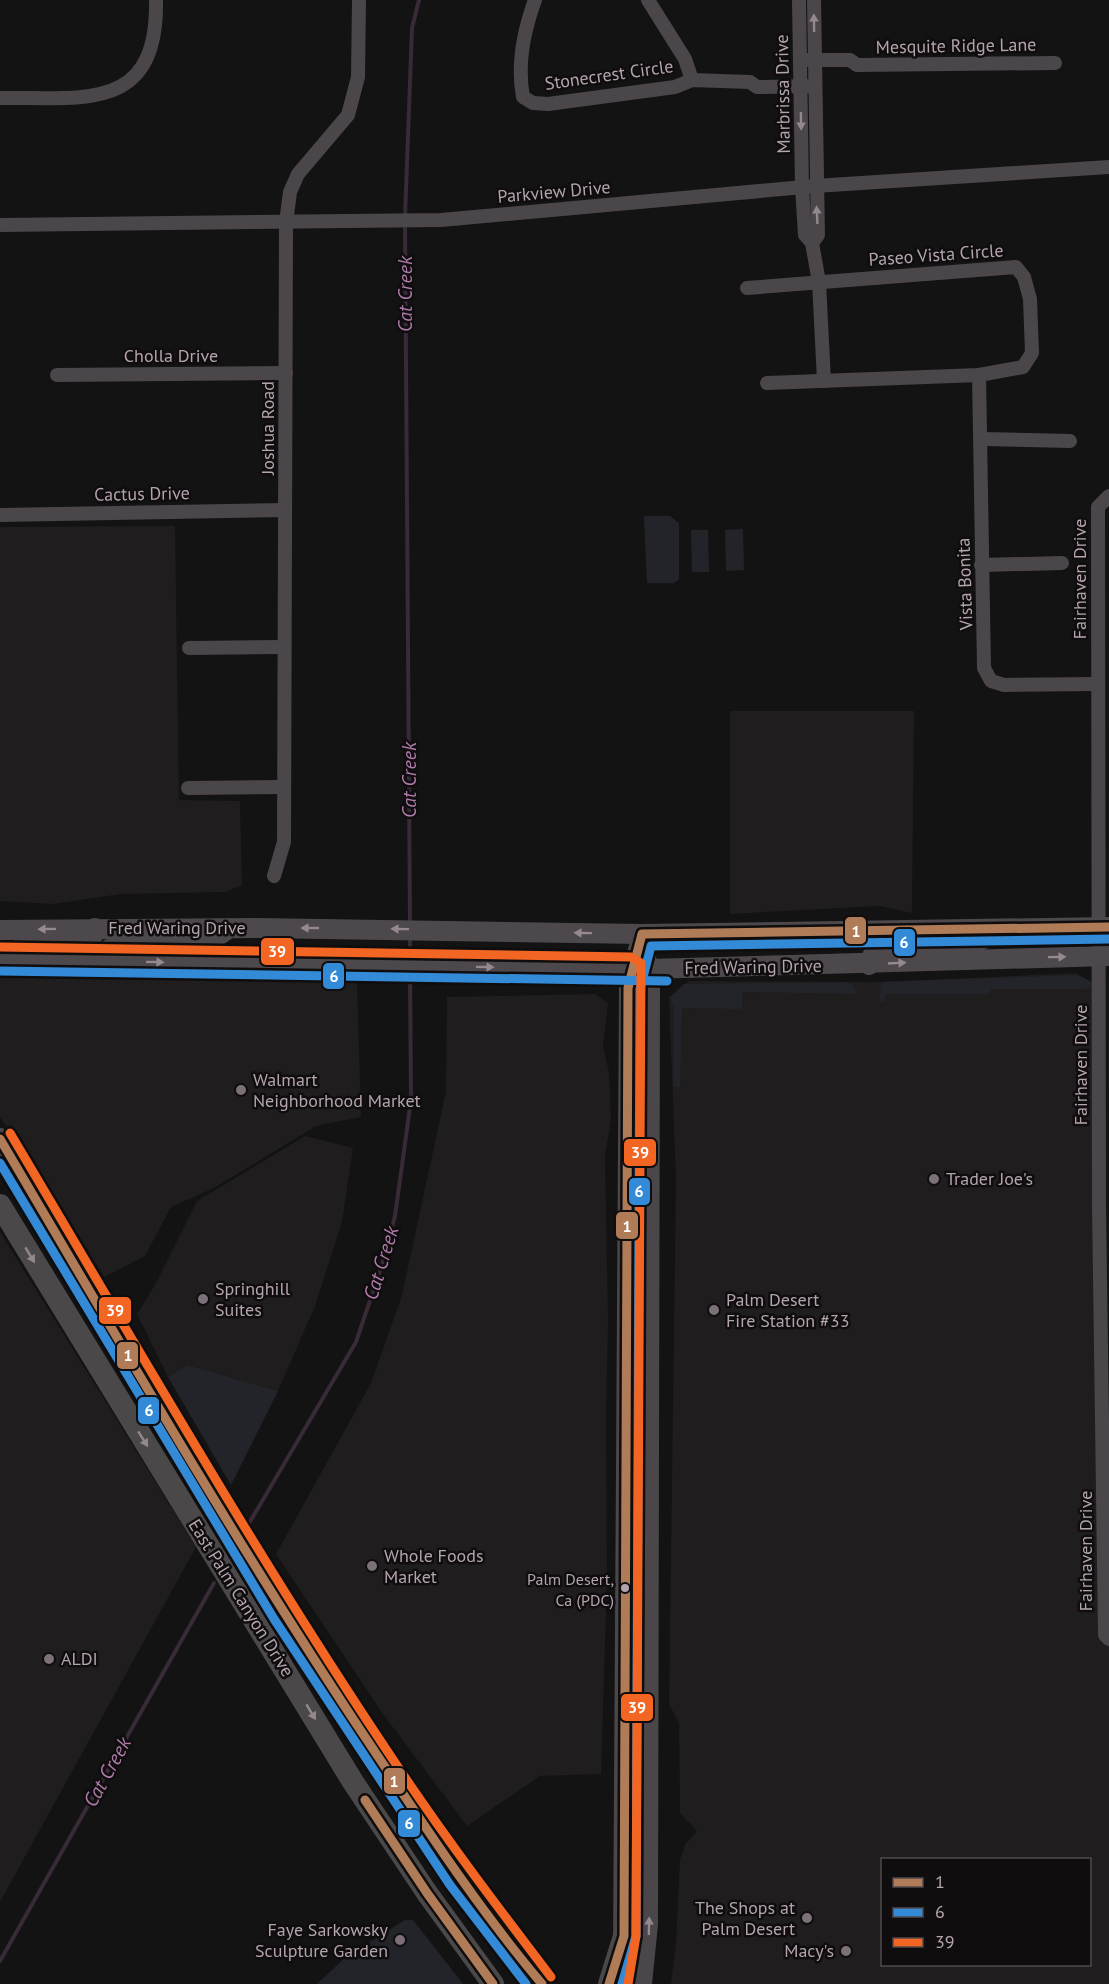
<svg xmlns="http://www.w3.org/2000/svg" width="1109" height="1984" font-family="'PT Sans',sans-serif">
	<rect width="100%" height="100%" fill="#131313"/>
	<g fill="#1f1d1d" fill-rule="evenodd">
		<polygon points="175,526 179,800 240,801 242,885 225,892 121,894 53,904 0,901 0,527"/>
		<polygon points="730,711 914,711 912,913 879,906 730,914"/>
		<path d="M1076,973L1096,989L1109,1643V1984H671L676,1943L680,1859L686,1843L697,1831L680,1813L679,1723L669,1704L676,1179L669,997L689,981L881,982ZM882,1860H1090V1964H882Z"/>
		<polygon points="0,975 357,983 361,1117 316,1126 214,1188 171,1207 145,1256 104,1277 59,1204 0,1117"/>
		<polygon points="595,994 608,1003 603,1046 609,1072 611,1120 605,1156 608,1322 606,1416 607,1579 601,1774 540,1776 467,1826 383,1714 276,1554 371,1383 402,1295 446,1091 447,997"/>
		<polygon points="305,1136 353,1148 342,1222 315,1306 278,1391 188,1365 168,1377 137,1314 155,1285 197,1201"/>
		<polygon points="0,1232 196,1547 0,1902"/>
	</g>
	<g fill="#222429">
		<polygon points="644,516 670,516 679,523 679,579 674,583 647,583"/>
		<polygon points="743,529 744,570 726,571 725,530"/>
		<polygon points="691,530 708,530 709,572 692,572"/>
		<polygon points="1078,975 1092,982 1092,986 1086,989 991,989 990,994 885,994 885,1002 879,1001 881,982"/>
		<polygon points="847,982 855,987 856,994 743,992 742,1009 682,1008 680,1088 673,1086 674,1006 670,997 684,984"/>
		<polygon points="188,1365 278,1391 231,1485 168,1377"/>
		<polygon points="405,1920 413,1920 463,1984 317,1984 346,1957"/>
	</g>
	<g fill="none" stroke-linecap="round" stroke-linejoin="round">
		<g stroke="#382a37" stroke-width="4">
			<polyline points="405,217 412,28 419,0"/>
			<polyline points="405,224 410,925"/>
			<polyline points="410,935 410,961"/>
			<polyline points="248,1525 356,1342 382,1265 395,1216 411,1100 410,971"/>
			<polyline points="0,1961 214,1583"/>
		</g>
		<g stroke="#4b4649" stroke-width="14">
			<path d="M535,0C524,30 517,65 523,97L533,103L548,104L675,87L692,80L750,82L757,87L815,86"/>
			<polyline points="648,0 685,59 692,80"/>
			<polyline points="799,0 802,187 805,235 812,243 819,282 824,381"/>
			<polyline points="801,60 850,60 857,65 1055,63"/>
			<path d="M0,98C84,97 158,113 156,0"/>
			<polyline points="0,225 441,220 815,186 1109,167"/>
			<polyline points="812,243 818,235 814,0"/>
			<polyline points="747,288 1016,267 1024,277 1030,299 1032,353 1023,367 979,375 767,383"/>
			<polyline points="57,375 286,373"/>
			<polyline points="979,375 984,668 991,681 1004,685 1098,684"/>
			<polyline points="981,439 1070,441"/>
			<polyline points="1109,496 1098,507 1099,1205 1105,1635 1109,1639"/>
			<polyline points="0,515 285,510"/>
			<polyline points="981,565 1062,563"/>
			<polyline points="189,648 283,647"/>
			<polyline points="188,788 284,787"/>
			<polyline points="274,876 284,842 286,223 290,192 298,174 348,115 358,77 359,0"/>
		</g>
		<g stroke="#4b4649" stroke-width="18">
			<polyline points="622,1950 628,988 631,969 642,934"/>
			<polyline points="643,1984 649,1924 651,987 647,956"/>
		</g>
		<g stroke="#4d484c" stroke-width="20">
			<polyline points="0,930 258,928 642,934 1109,927"/>
			<polyline points="20,948 78,946 92,938 95,928"/>
			<polyline points="0,959 649,969 1109,956"/>
			<polyline points="96,961 109,949 195,943 215,938 224,932"/>
			<polyline points="869,965 873,954 883,948 974,943 992,936"/>
		</g>
		<g stroke="#4b4849" stroke-width="22">
			<path d="M0,1139C170,1425 335,1723 541,1984"/>
			<polyline points="0,1205 353,1782 427,1893 493,1984"/>
			<polyline points="609,1984 624,1936"/>
		</g>
		<g stroke="#0f0d0e" stroke-width="14">
			<g id="bus-1">
				<path d="M0,1139C118,1339 234,1540 363,1734C420,1819 476,1906 542,1984"/>
				<polyline points="365,1800 427,1893 493,1984"/>
				<polyline points="609,1984 624,1936 628,988 642,934 1109,927"/>
			</g>
		</g>
		<g stroke="#0f0d0e" stroke-width="14">
			<g id="bus-2">
				<polyline points="0,971 667,981"/>
				<polyline points="0,1163 274,1619 450,1885 526,1984"/>
				<polyline points="622,1984 636,1936 640,989 651,946 1109,939"/>
			</g>
		</g>
		<g stroke="#0f0d0e" stroke-width="14">
			<g id="bus-3">
				<polyline points="0,947 631,957 641,963 636,1936 628,1984"/>
				<path d="M10,1133C138,1348 262,1566 402,1773C449,1843 500,1910 551,1977"/>
			</g>
		</g>
		<use href="#bus-1" stroke="#b07c57" stroke-width="9"/>
		<use href="#bus-2" stroke="#338bd7" stroke-width="9"/>
		<use href="#bus-3" stroke="#f26522" stroke-width="9"/>
	</g>
	<defs><path id="oneway-solid" d="M-6-.8H1V-3.2L6.5 0L1 3.2V.8H-6Z" transform="scale(1.5)"/></defs>
	<g fill="#948890">
		<use href="#oneway-solid" transform="translate(814 23) rotate(-91)"/>
		<use href="#oneway-solid" transform="translate(801 121) rotate(89)"/>
		<use href="#oneway-solid" transform="translate(817 215) rotate(-93)"/>
		<use href="#oneway-solid" transform="translate(30 1255) rotate(59)"/>
		<use href="#oneway-solid" transform="translate(143 1439) rotate(58)"/>
		<use href="#oneway-solid" transform="translate(311 1712) rotate(59)"/>
		<use href="#oneway-solid" transform="translate(649 1926) rotate(-89)"/>
	</g>
	<g fill="#958891">
		<use href="#oneway-solid" transform="translate(310 928) rotate(-180)"/>
		<use href="#oneway-solid" transform="translate(47 929) rotate(179)"/>
		<use href="#oneway-solid" transform="translate(400 929) rotate(-179)"/>
		<use href="#oneway-solid" transform="translate(583 933) rotate(-179)"/>
		<use href="#oneway-solid" transform="translate(1057 957) rotate(-1)"/>
		<use href="#oneway-solid" transform="translate(155 962) rotate(1)"/>
		<use href="#oneway-solid" transform="translate(897 963) rotate(-3)"/>
		<use href="#oneway-solid" transform="translate(485 967) rotate(1)"/>
	</g>
	<g fill="#7c7178" stroke="#0f0d0e" stroke-width="2">
		<circle cx="241" cy="1090" r="6"/>
		<circle cx="934" cy="1179" r="6"/>
		<circle cx="203" cy="1299" r="6"/>
		<circle cx="714" cy="1310" r="6"/>
		<circle cx="372" cy="1566" r="6"/>
		<circle cx="49" cy="1659" r="6"/>
		<circle cx="807" cy="1918" r="6"/>
		<circle cx="400" cy="1940" r="6"/>
		<circle cx="846" cy="1951" r="6"/>
	</g>
	<circle fill="#b4a4af" stroke="#0f0d0e" stroke-width="2" cx="625" cy="1588" r="5"/>
	<g text-anchor="middle" stroke-width="5" stroke-linejoin="round" paint-order="stroke">
		<g font-size="16" fill="#b4a4af" stroke="#0f0d0e" text-anchor="end">
			<text x="614" y="1585">Palm Desert,<tspan x="614" dy="21">Ca (PDC)</tspan></text>
		</g>
		<g font-size="18" fill="#b4a4af" stroke="#0f0d0e">
			<text transform="translate(956 46) rotate(-1)" y="6">Mesquite Ridge Lane</text>
			<text transform="translate(609 75) rotate(-8)" y="6">Stonecrest Circle</text>
			<text transform="translate(783 94) rotate(-91)" y="6">Marbrissa Drive</text>
			<text transform="translate(554 192) rotate(-5)" y="6">Parkview Drive</text>
			<text transform="translate(936 255) rotate(-4)" y="6">Paseo Vista Circle</text>
			<text x="171" y="362">Cholla Drive</text>
			<text transform="translate(268 428) rotate(-90)" y="6">Joshua Road</text>
			<text transform="translate(142 494) rotate(-1)" y="6">Cactus Drive</text>
			<text transform="translate(1080 579) rotate(-90)" y="6">Fairhaven Drive</text>
			<text transform="translate(965 584) rotate(-92)" y="6">Vista Bonita</text>
			<text x="177" y="934">Fred Waring Drive</text>
			<text transform="translate(753 967) rotate(-1)" y="6">Fred Waring Drive</text>
			<text transform="translate(1081 1065) rotate(-90)" y="6">Fairhaven Drive</text>
			<text transform="translate(1086 1551) rotate(-90)" y="6">Fairhaven Drive</text>
			<text transform="translate(241 1598) rotate(58)" y="6">East Palm Canyon Drive</text>
		</g>
		<g font-size="18" fill="#b4a4af" stroke="#0f0d0e" text-anchor="start">
			<text x="253" y="1086">Walmart<tspan x="253" dy="21">Neighborhood Market</tspan></text>
			<text x="946" y="1185">Trader Joe's</text>
			<text x="215" y="1295">Springhill<tspan x="215" dy="21">Suites</tspan></text>
			<text x="726" y="1306">Palm Desert<tspan x="726" dy="21">Fire Station #33</tspan></text>
			<text x="384" y="1562">Whole Foods<tspan x="384" dy="21">Market</tspan></text>
			<text x="61" y="1665">ALDI</text>
			<text x="795" y="1914" text-anchor="end">The Shops at<tspan x="795" dy="21">Palm Desert</tspan></text>
			<text x="388" y="1936" text-anchor="end">Faye Sarkowsky<tspan x="388" dy="21">Sculpture Garden</tspan></text>
			<text x="834" y="1957" text-anchor="end">Macy's</text>
		</g>
		<g font-size="20" font-style="italic" fill="#af7baa" stroke="#0f0d0e">
			<text transform="translate(405 294) rotate(-90)" y="7">Cat Creek</text>
			<text transform="translate(409 780) rotate(-90)" y="7">Cat Creek</text>
			<text transform="translate(381 1263) rotate(-73)" y="7">Cat Creek</text>
			<text transform="translate(107 1772) rotate(-61)" y="7">Cat Creek</text>
		</g>
	</g>
	<g stroke="#0f0d0e" stroke-width="2">
		<rect x="844" y="916" width="23" height="29" rx="6" fill="#b07c57"/>
		<rect x="893" y="928" width="23" height="29" rx="6" fill="#338bd7"/>
		<rect x="260" y="937" width="35" height="29" rx="6" fill="#f26522"/>
		<rect x="322" y="962" width="23" height="28" rx="6" fill="#338bd7"/>
		<rect x="623" y="1138" width="34" height="29" rx="6" fill="#f26522"/>
		<rect x="628" y="1177" width="23" height="29" rx="6" fill="#338bd7"/>
		<rect x="615" y="1211" width="24" height="29" rx="6" fill="#b07c57"/>
		<rect x="98" y="1296" width="34" height="29" rx="6" fill="#f26522"/>
		<rect x="116" y="1341" width="23" height="29" rx="6" fill="#b07c57"/>
		<rect x="137" y="1396" width="23" height="29" rx="6" fill="#338bd7"/>
		<rect x="620" y="1693" width="34" height="29" rx="6" fill="#f26522"/>
		<rect x="383" y="1767" width="23" height="28" rx="6" fill="#b07c57"/>
		<rect x="397" y="1809" width="24" height="29" rx="6" fill="#338bd7"/>
	</g>
	<g font-size="16" text-anchor="middle" font-weight="bold" fill="#fff">
		<text x="856" y="937">1</text>
		<text x="904" y="948">6</text>
		<text x="277" y="957">39</text>
		<text x="334" y="982">6</text>
		<text x="640" y="1158">39</text>
		<text x="639" y="1197">6</text>
		<text x="627" y="1232">1</text>
		<text x="115" y="1316">39</text>
		<text x="128" y="1361">1</text>
		<text x="149" y="1416">6</text>
		<text x="637" y="1713">39</text>
		<text x="394" y="1787">1</text>
		<text x="409" y="1829">6</text>
	</g>
	<rect x="881" y="1858" width="210" height="108" fill="#0f0d0e" stroke="#51494e" stroke-width="1.5"/>
	<rect x="893" y="1878" width="30" height="9" fill="#b07c57" stroke="#51494e" stroke-width="1.5"/>
	<text x="935" y="1888" font-size="18" fill="#b4a4af">1</text>
	<rect x="893" y="1908" width="30" height="9" fill="#338bd7" stroke="#51494e" stroke-width="1.5"/>
	<text x="935" y="1918" font-size="18" fill="#b4a4af">6</text>
	<rect x="893" y="1938" width="30" height="9" fill="#f26522" stroke="#51494e" stroke-width="1.5"/>
	<text x="935" y="1948" font-size="18" fill="#b4a4af">39</text>
</svg>
